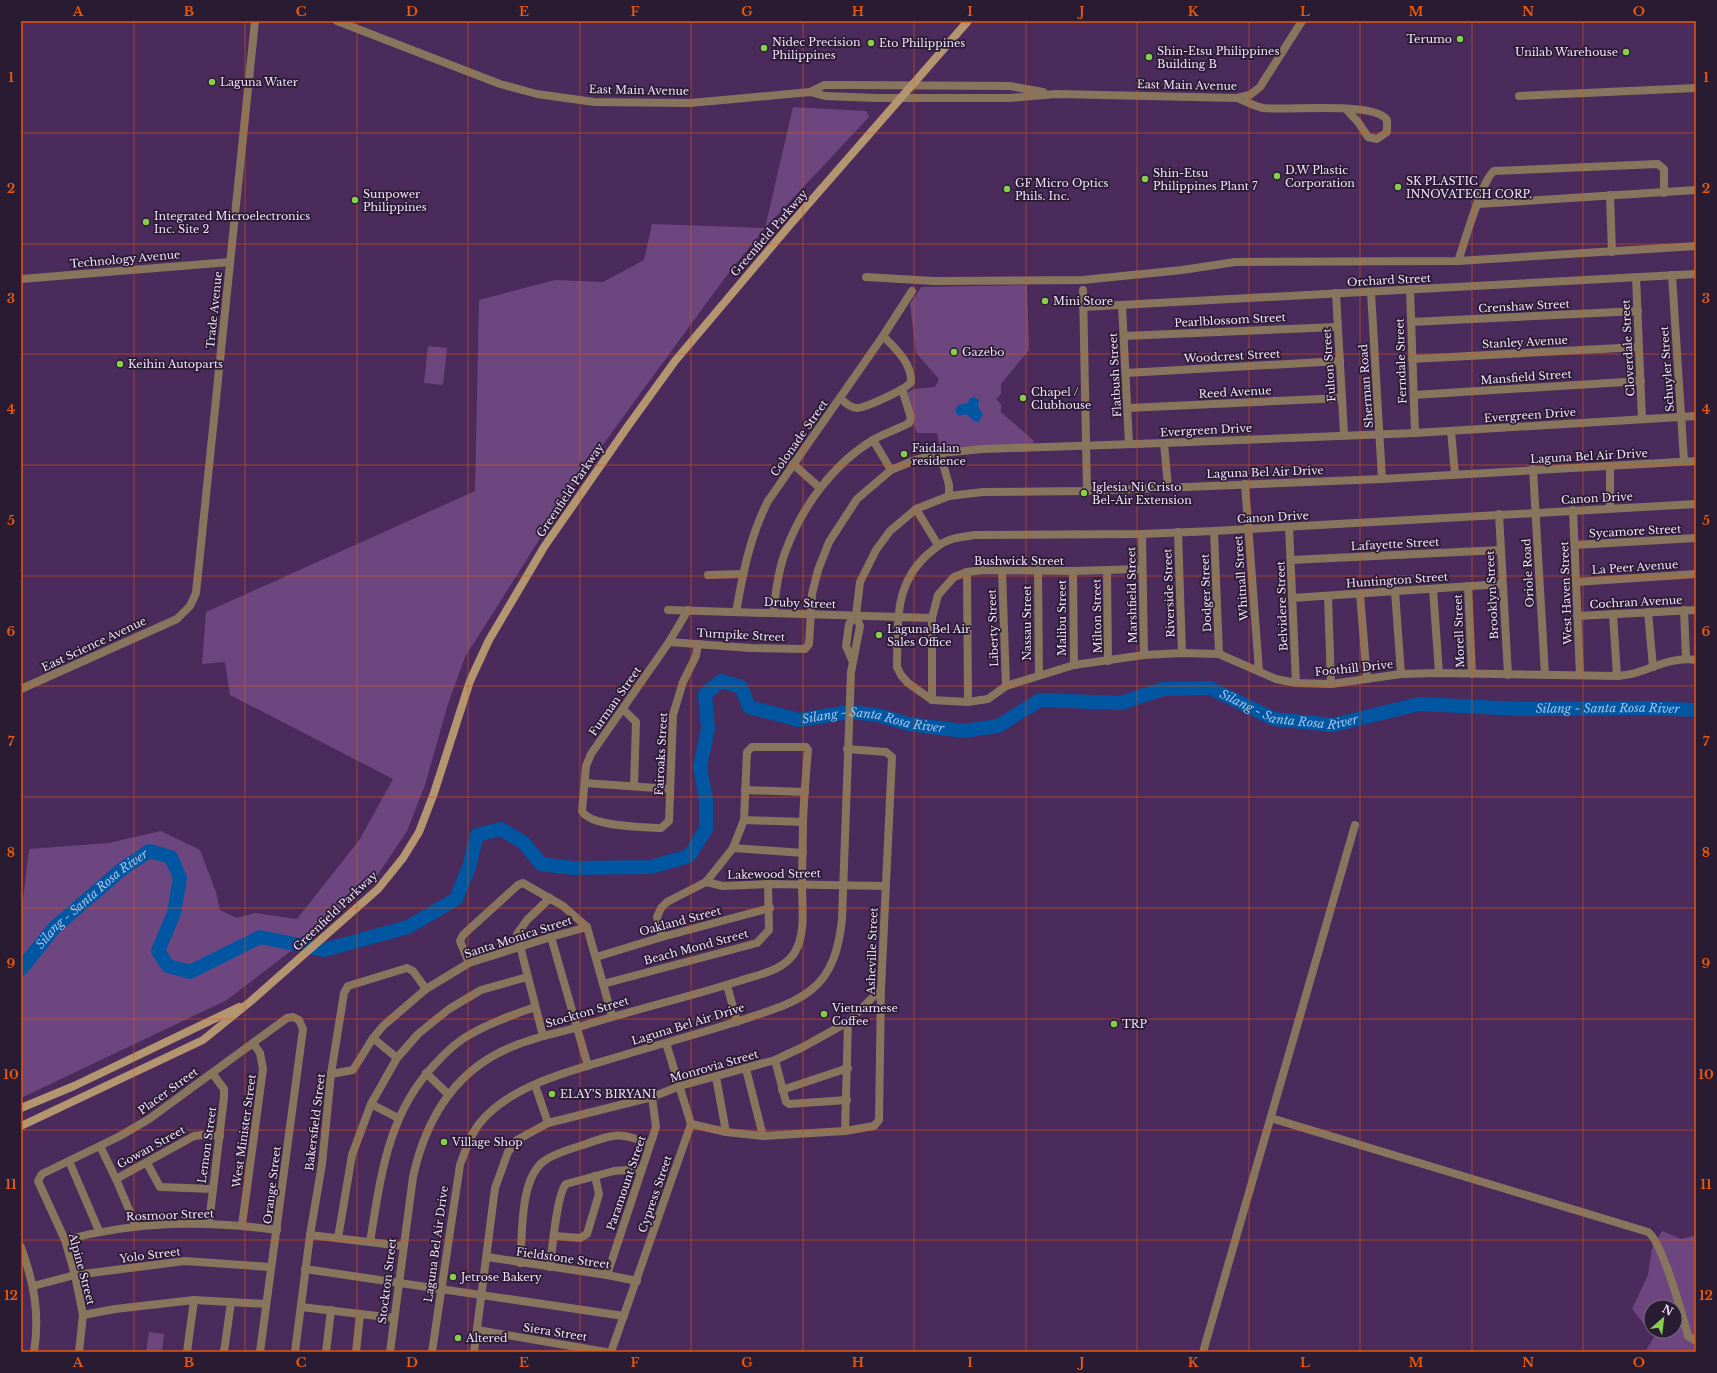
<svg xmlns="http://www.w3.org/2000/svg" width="1717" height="1373" font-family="'Libre Baskerville',serif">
	<rect width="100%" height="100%" fill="#4b2a5c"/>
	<g fill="#6d4680" fill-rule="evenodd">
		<polygon points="793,107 866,111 869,117 765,228 727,275 577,480 465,657 448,704 425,785 407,831 377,876 334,918 227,1000 21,1098 21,916 29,849 109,843 161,831 200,850 216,892 220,910 237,918 255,913 297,919 360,839 393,779 230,695 225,662 202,664 206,612 475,491 479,300 555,280 603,282 644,260 652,224 765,228"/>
		<polygon points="1027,285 1029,350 1001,384 1001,394 996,399 1001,404 1001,412 1034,441 1032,445 940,447 937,433 917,433 903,394 914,389 935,387 939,379 916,353 910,304 921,287"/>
		<polygon points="428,346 447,348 443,385 424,383"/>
		<path d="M1662,1231L1681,1239L1696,1235V1352H1645L1654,1337L1632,1309L1648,1275L1652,1248ZM1651,1307H1675V1331H1651Z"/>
		<polygon points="149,1332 164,1334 162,1352 146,1352"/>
	</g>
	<polygon fill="#0156a1" points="974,397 979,400 978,406 983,415 978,422 974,421 966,414 959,416 955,411 958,405 968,403 969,399"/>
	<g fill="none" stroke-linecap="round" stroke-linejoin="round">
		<path stroke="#0156a1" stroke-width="14" id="s1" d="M21,969L54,928L121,870L149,851L171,857L180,878L174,913L158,951L168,966L190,972L260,937L324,950L408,927L456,899L469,867L477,835L501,829L524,843L541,864L573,868L651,867L689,856L706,829V799L700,767L708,729L705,694L721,681L741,687L749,707L799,720L849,712L877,715L909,724L963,731L998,726L1040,700L1121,703L1163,689L1210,688L1274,719L1333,725L1419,704L1521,709L1648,708L1696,710"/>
		<g stroke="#88755e" stroke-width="8">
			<polyline points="337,21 500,84 537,94 594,102 690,103 810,92 825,96 877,98 1010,98 1056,94 1237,98 1250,95 1260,87 1302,21"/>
			<polyline points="810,92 824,85 846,85 1010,86 1043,92"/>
			<polyline points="1519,96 1696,88"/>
			<path d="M1237,98C1245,101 1254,106 1263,108C1287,111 1376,101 1387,120V132L1377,139L1368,137L1358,122L1346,109"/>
			<polyline points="1610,195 1612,252"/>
			<polyline points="1478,204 1696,190"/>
			<path d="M1458,261C1464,245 1482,179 1494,171L1658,164L1664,169V193"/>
			<polyline points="1672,275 1684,461"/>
			<polyline points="866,277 934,281 1083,280 1182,270 1235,262 1458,261 1696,246"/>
			<polyline points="1636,277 1642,419"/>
			<polyline points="21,279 230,262"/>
			<polyline points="1410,289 1415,433"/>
			<polyline points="1083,290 1087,491"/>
			<polyline points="1371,292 1382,479"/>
			<polyline points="1336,293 1344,434"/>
			<polyline points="1122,305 1129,444"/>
			<polyline points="1083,307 1696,274"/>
			<polyline points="1411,322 1638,311"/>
			<polyline points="1124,336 1337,327"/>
			<polyline points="1412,359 1639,347"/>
			<polyline points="1126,373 1340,361"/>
			<polyline points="1414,395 1641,381"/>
			<path d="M840,398C844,402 851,408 857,408C865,408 907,389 911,382C912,363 895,348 883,336"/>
			<polyline points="1128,408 1342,398"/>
			<polyline points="1451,431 1455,474"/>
			<polyline points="873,440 891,470"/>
			<polyline points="1164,443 1168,487"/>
			<polyline points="940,453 949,485 949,496"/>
			<polyline points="793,464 820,488"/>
			<polyline points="1610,466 1610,508"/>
			<polyline points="1533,469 1545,675"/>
			<polyline points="1245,484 1259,671"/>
			<path d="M1696,504L1214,531L1142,534L974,535C965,537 955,537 947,541C939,544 933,550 927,555C893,586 898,625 897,667L901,675L908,683L932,700L968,702L988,699L1006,686L1074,665L1144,655L1182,653L1219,654L1276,679L1296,683L1331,684L1401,674L1439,673L1617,676C1623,675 1629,675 1635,673C1655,667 1675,656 1696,660"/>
			<polyline points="916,509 938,545"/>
			<polyline points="1573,510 1580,675"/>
			<polyline points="1499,514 1508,675"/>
			<polyline points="1289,527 1296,683"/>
			<polyline points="1214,531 1219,654"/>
			<polyline points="1178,532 1182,653"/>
			<polyline points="1142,534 1144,655"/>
			<polyline points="1575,545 1696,538"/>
			<polyline points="1291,560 1501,550"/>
			<polyline points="1002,570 1006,686"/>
			<polyline points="1038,570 1039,674"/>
			<polyline points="1073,571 1074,665"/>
			<polyline points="1107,571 1108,661"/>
			<polyline points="967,572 968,702"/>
			<polyline points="708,575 743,574"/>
			<polyline points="1576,582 1696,574"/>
			<polyline points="1468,586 1472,674"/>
			<polyline points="1433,589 1439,673"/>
			<polyline points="1395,591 1401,674"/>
			<polyline points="1360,594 1367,679"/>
			<polyline points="1328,596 1331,684"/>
			<polyline points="1292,598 1502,584"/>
			<polyline points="668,610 932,618"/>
			<path d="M688,610L669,642L591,754L586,766L582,811C590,827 644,827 661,828L669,821L673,715L683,682L696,656L698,644"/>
			<polyline points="1684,610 1686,658"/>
			<path d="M736,612C743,573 750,536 768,501L883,336L912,291"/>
			<polyline points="1648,612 1653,667"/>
			<path d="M773,613C776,592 778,570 786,550C802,507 833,464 873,440C885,433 898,429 909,423L911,418L902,389"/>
			<polyline points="1613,614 1617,676"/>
			<polyline points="1577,616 1696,610"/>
			<polyline points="669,642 750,648 805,649 809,644 812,594 818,570 829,542 857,499 891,470 915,460 940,453 983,449 1164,443 1415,433 1696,416"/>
			<polyline points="852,660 846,646 849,624 856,615 860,582 876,550 890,531 916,509 949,496 983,492 1087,491 1382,479 1696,461"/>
			<polyline points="21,689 177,619 190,606 196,593 255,21"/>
			<polyline points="932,700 932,618 938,595 954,577 967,572 983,570 1073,571 1142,569"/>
			<polyline points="623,709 636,722 634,786"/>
			<polyline points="585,783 670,789"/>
			<polyline points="745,790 805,792"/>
			<polyline points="744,820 803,822"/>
			<polyline points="733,848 803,853"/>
			<polyline points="706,882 723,886 768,884 885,886"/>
			<polyline points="551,937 588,1066"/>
			<polyline points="596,957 662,937 770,908"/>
			<polyline points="469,963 460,941 463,935 518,885 523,883 563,906 587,927 612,1016"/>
			<polyline points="603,984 757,943 769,930 768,884"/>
			<polyline points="727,985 737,1022"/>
			<polyline points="543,1036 517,934 527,920 550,898"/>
			<polyline points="373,1038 397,1058"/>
			<polyline points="775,1060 786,1102 789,1104 847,1100"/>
			<polyline points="746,1069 763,1136"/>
			<polyline points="426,1073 448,1094"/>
			<polyline points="331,1074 353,1070 373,1038 383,1026 426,989 469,963 551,937 587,927"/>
			<polyline points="716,1077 726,1132"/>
			<polyline points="535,1085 548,1123"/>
			<polyline points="782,1090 848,1068"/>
			<polyline points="371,1104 398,1118"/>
			<path d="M1271,1118L1648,1232C1662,1241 1683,1317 1688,1336L1696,1341"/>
			<polyline points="691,1124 726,1132 763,1136 845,1131 874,1126 879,1120 881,989 892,757 886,752 847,749"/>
			<polyline points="845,1131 848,1022"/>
			<polyline points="100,1146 116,1179 136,1226"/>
			<polyline points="69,1161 99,1231"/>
			<polyline points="147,1163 160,1187 213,1189"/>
			<polyline points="116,1179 194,1136 202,1135 220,1136"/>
			<polyline points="209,1223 224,1097 224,1089 212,1073"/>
			<polyline points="242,1225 263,1069 260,1053 253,1043"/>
			<polyline points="310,1235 403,1246"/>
			<polyline points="555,1236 580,1238 587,1234 599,1194 595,1176"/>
			<polyline points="338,1238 352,1155 371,1104 397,1058 418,1034 449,1009 481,990 527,977"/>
			<path d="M65,1240C137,1221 204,1220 277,1230"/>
			<path d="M370,1242C381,1176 387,1114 436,1063C446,1052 457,1041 471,1034C491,1022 513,1015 535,1007"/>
			<path d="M21,1247C34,1283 40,1314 34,1352"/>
			<polyline points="487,1257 607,1275 637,1281"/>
			<path d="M520,1263C523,1234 519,1180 544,1161C555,1153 570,1149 583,1145C614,1134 619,1131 650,1144"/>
			<path d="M550,1267C552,1250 557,1193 566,1184L614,1171L641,1169"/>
			<polyline points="305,1269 624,1316"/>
			<polyline points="607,1275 656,1127 652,1097"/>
			<polyline points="33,1286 75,1275 185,1261 270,1267"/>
			<polyline points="301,1307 394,1318"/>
			<polyline points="83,1315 115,1309 194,1300 266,1304"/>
			<polyline points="477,1330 606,1352"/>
			<polyline points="79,1352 83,1315 75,1275 65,1240 38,1181 42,1174 120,1136 149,1119 287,1018 293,1017 299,1020 303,1029 260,1352"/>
			<polyline points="187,1352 194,1300"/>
			<polyline points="224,1352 231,1302"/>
			<polyline points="295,1352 310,1235 322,1164 331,1074 344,993 348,986 407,968 413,971 426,989"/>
			<polyline points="326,1352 331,1310"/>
			<polyline points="356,1352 360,1314"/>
			<path d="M390,1352L413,1177C426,1118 455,1069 514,1046C535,1037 557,1033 579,1027C632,1010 686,998 739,981C757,975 784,971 795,952C806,933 802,906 802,885C802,864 803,842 803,821C804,797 806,773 808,750L806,747H752L747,752L744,820L733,848L706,882L667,902L661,908L657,917L662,937"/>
			<path d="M432,1352L460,1165C465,1151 470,1136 479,1124C510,1084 577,1069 624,1055C664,1043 705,1032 745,1019C768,1011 792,1005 811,990C833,973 839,946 842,920L851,672L860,626L856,615"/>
			<polyline points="474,1352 495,1188 508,1152 517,1140 548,1123 652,1097 680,1086 775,1060 803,1047 848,1022 881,989"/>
			<polyline points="611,1352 691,1124 666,1043"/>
			<polyline points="1203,1352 1355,825"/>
		</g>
		<g stroke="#b39570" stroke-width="8">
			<polyline points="21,1108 74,1086 239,1007"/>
			<polyline points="21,1126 203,1040 251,1001 378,889 403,858 419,832 434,793 470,681 489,640 544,547 628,426 675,361 789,226 968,21"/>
		</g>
	</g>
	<path fill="none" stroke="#e8590c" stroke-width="1" stroke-opacity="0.55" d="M134,21V1352M245,21V1352M357,21V1352M468,21V1352M580,21V1352M691,21V1352M803,21V1352M914,21V1352M1026,21V1352M1137,21V1352M1249,21V1352M1360,21V1352M1472,21V1352M1583,21V1352M21,133H1696M21,244H1696M21,354H1696M21,465H1696M21,576H1696M21,686H1696M21,797H1696M21,908H1696M21,1019H1696M21,1130H1696M21,1240H1696"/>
	<g fill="#87cf4a" stroke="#291b31" stroke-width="1.5">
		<circle cx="1460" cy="39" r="4"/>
		<circle cx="871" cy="43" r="4"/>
		<circle cx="764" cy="48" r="4"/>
		<circle cx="1626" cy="52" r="4"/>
		<circle cx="1149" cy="57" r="4"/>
		<circle cx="212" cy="82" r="4"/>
		<circle cx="1277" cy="176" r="4"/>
		<circle cx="1145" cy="179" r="4"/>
		<circle cx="1398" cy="187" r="4"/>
		<circle cx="1007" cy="189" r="4"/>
		<circle cx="355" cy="200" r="4"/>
		<circle cx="146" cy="222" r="4"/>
		<circle cx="1045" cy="301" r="4"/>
		<circle cx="954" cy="352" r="4"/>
		<circle cx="120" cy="364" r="4"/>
		<circle cx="1023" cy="398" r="4"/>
		<circle cx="904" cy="454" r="4"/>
		<circle cx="1084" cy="493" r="4"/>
		<circle cx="879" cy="635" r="4"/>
		<circle cx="824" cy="1014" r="4"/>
		<circle cx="1114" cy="1024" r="4"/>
		<circle cx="552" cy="1094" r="4"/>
		<circle cx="444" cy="1142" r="4"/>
		<circle cx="453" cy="1277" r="4"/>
		<circle cx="458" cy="1338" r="4"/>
	</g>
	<g text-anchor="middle" stroke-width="3.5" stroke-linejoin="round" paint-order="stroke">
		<g font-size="11" fill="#f3dffe" stroke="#291b31" text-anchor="start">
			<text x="1452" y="43" text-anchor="end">Terumo</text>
			<text x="772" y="46">Nidec Precision<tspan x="772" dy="13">Philippines</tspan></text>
			<text x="879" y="47">Eto Philippines</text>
			<text x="1157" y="55">Shin-Etsu Philippines<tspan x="1157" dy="13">Building B</tspan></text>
			<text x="1618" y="56" text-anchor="end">Unilab Warehouse</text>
			<text x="220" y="86">Laguna Water</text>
			<text x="1285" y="174">D.W Plastic<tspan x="1285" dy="13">Corporation</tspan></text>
			<text x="1153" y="177">Shin-Etsu<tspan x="1153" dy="13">Philippines Plant 7</tspan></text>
			<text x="1406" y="185">SK PLASTIC<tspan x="1406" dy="13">INNOVATECH CORP.</tspan></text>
			<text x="1015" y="187">GF Micro Optics<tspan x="1015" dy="13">Phils. Inc.</tspan></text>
			<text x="363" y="198">Sunpower<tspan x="363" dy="13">Philippines</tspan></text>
			<text x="154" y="220">Integrated Microelectronics<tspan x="154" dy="13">Inc. Site 2</tspan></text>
			<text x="1053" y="305">Mini Store</text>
			<text x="962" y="356">Gazebo</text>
			<text x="128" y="368">Keihin Autoparts</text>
			<text x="1031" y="396">Chapel /<tspan x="1031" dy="13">Clubhouse</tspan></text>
			<text x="912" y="452">Faidalan<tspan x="912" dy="13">residence</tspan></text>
			<text x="1092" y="491">Iglesia Ni Cristo<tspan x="1092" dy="13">Bel-Air Extension</tspan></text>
			<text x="887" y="633">Laguna Bel Air<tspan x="887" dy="13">Sales Office</tspan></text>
			<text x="832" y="1012">Vietnamese<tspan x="832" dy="13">Coffee</tspan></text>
			<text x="1122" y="1028">TRP</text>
			<text x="560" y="1098">ELAY’S BIRYANI</text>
			<text x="452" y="1146">Village Shop</text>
			<text x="461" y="1281">Jetrose Bakery</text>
			<text x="466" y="1342">Altered</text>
		</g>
		<g font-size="11" fill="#f3dffe" stroke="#291b31">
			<text transform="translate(1187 85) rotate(1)" y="4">East Main Avenue</text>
			<text transform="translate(639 90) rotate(1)" y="4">East Main Avenue</text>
			<text transform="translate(769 233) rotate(-49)" y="4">Greenfield Parkway</text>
			<text transform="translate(125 259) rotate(-5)" y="4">Technology Avenue</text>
			<text transform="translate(1389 280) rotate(-3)" y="4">Orchard Street</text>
			<text transform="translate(1524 306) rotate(-3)" y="4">Crenshaw Street</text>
			<text transform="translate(214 310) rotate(-84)" y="4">Trade Avenue</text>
			<text transform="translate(1230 320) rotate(-3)" y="4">Pearlblossom Street</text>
			<text transform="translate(1525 342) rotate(-3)" y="4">Stanley Avenue</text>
			<text transform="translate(1628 348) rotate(-93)" y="4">Cloverdale Street</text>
			<text transform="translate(1232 356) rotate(-3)" y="4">Woodcrest Street</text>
			<text transform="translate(1401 361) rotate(-92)" y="4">Ferndale Street</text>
			<text transform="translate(1329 365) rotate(-94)" y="4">Fulton Street</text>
			<text transform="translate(1667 369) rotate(-94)" y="4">Schuyler Street</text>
			<text transform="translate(1115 375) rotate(-93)" y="4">Flatbush Street</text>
			<text transform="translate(1526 377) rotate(-4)" y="4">Mansfield Street</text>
			<text transform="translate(1366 386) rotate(-94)" y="4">Sherman Road</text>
			<text transform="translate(1235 392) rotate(-3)" y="4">Reed Avenue</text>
			<text transform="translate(1530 415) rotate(-4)" y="4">Evergreen Drive</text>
			<text transform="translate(1206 430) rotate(-3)" y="4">Evergreen Drive</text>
			<text transform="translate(799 438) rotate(-55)" y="4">Colonade Street</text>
			<text transform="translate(1589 456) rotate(-3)" y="4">Laguna Bel Air Drive</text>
			<text transform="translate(1265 472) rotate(-2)" y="4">Laguna Bel Air Drive</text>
			<text transform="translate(570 490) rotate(-56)" y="4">Greenfield Parkway</text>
			<text transform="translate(1597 498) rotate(-3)" y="4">Canon Drive</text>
			<text transform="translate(1273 517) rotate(-3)" y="4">Canon Drive</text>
			<text transform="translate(1635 531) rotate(-3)" y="4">Sycamore Street</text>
			<text transform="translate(1395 544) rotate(-3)" y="4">Lafayette Street</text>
			<text x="1019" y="565">Bushwick Street</text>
			<text transform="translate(1635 567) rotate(-4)" y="4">La Peer Avenue</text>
			<text transform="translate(1528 573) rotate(-93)" y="4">Oriole Road</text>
			<text transform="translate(1241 578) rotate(-94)" y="4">Whitnall Street</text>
			<text transform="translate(1397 580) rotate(-4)" y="4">Huntington Street</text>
			<text transform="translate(1169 593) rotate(-92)" y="4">Riverside Street</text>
			<text transform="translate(1206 593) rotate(-92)" y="4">Dodger Street</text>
			<text transform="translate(1566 593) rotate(-92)" y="4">West Haven Street</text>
			<text transform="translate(1132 595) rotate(-91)" y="4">Marshfield Street</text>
			<text transform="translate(1492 595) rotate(-93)" y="4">Brooklyn Street</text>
			<text transform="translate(1636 602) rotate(-3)" y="4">Cochran Avenue</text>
			<text transform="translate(800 603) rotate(2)" y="4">Druby Street</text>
			<text transform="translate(1282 606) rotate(-92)" y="4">Belvidere Street</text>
			<text transform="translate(1097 616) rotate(-91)" y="4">Milton Street</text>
			<text transform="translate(1062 618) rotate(-90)" y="4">Malibu Street</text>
			<text transform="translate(1027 623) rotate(-90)" y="4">Nassau Street</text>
			<text transform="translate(993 628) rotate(-92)" y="4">Liberty Street</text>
			<text transform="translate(1459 631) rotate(-92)" y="4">Morell Street</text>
			<text transform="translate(741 635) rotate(3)" y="4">Turnpike Street</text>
			<text transform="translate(94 644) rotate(-25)" y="4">East Science Avenue</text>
			<text transform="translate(1354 668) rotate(-6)" y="4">Foothill Drive</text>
			<text transform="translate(615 701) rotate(-55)" y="4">Furman Street</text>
			<text transform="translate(661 754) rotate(-87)" y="4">Fairoaks Street</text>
			<text transform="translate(774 874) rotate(-1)" y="4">Lakewood Street</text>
			<text transform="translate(335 911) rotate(-43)" y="4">Greenfield Parkway</text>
			<text transform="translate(680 921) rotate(-15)" y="4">Oakland Street</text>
			<text transform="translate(518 937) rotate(-18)" y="4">Santa Monica Street</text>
			<text transform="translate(696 947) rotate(-15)" y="4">Beach Mond Street</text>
			<text transform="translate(872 951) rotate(-88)" y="4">Asheville Street</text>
			<text transform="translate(587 1012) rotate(-16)" y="4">Stockton Street</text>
			<text transform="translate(688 1024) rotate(-17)" y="4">Laguna Bel Air Drive</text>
			<text transform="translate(714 1066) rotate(-16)" y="4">Monrovia Street</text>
			<text transform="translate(168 1091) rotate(-36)" y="4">Placer Street</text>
			<text transform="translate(315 1122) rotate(-83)" y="4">Bakersfield Street</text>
			<text transform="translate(244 1131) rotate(-82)" y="4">West Minister Street</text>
			<text transform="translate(207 1145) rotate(-82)" y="4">Lemon Street</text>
			<text transform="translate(151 1147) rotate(-29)" y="4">Gowan Street</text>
			<text transform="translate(626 1183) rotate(-71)" y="4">Paramount Street</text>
			<text transform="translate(272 1185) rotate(-83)" y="4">Orange Street</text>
			<text transform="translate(655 1194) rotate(-71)" y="4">Cypress Street</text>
			<text transform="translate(170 1215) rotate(-2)" y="4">Rosmoor Street</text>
			<text transform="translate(436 1244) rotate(-82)" y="4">Laguna Bel Air Drive</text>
			<text transform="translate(150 1255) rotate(-7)" y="4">Yolo Street</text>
			<text transform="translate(563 1258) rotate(8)" y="4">Fieldstone Street</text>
			<text transform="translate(82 1269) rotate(75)" y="4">Alpine Street</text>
			<text transform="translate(387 1281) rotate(-83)" y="4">Stockton Street</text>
			<text transform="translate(555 1332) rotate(9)" y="4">Siera Street</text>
		</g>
		<g font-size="12" font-style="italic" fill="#a2c4ec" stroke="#291b31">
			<text dy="4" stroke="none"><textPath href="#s1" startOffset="1711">Silang - Santa Rosa River</textPath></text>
			<text dy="4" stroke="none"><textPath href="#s1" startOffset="2035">Silang - Santa Rosa River</textPath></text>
			<text dy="4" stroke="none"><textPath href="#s1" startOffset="1279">Silang - Santa Rosa River</textPath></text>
			<text dy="4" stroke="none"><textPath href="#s1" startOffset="100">Silang - Santa Rosa River</textPath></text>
		</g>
	</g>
	<rect width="1717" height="1373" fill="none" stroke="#291b31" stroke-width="44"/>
	<g transform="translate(1663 1319) rotate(28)"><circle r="19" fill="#291b31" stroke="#7a6983"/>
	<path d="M0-3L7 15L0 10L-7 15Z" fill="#87cf4a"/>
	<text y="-6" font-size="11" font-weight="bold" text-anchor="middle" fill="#f3dffe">N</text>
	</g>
	<rect x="22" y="22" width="1673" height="1329" fill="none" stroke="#e8590c" stroke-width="1.5"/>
	<g font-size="13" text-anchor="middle" font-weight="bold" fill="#e8590c">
		<text x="78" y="16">A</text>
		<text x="189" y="16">B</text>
		<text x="301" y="16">C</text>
		<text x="412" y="16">D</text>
		<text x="524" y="16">E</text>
		<text x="635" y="16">F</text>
		<text x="747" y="16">G</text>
		<text x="858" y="16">H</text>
		<text x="970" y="16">I</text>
		<text x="1082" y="16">J</text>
		<text x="1193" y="16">K</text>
		<text x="1305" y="16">L</text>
		<text x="1416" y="16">M</text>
		<text x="1528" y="16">N</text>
		<text x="1639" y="16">O</text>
		<text x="11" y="82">1</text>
		<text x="1706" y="82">1</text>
		<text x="11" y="193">2</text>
		<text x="1706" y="193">2</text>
		<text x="11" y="303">3</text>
		<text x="1706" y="303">3</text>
		<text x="11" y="414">4</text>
		<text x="1706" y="414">4</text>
		<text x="11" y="525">5</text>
		<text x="1706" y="525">5</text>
		<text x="11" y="636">6</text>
		<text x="1706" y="636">6</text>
		<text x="11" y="746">7</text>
		<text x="1706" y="746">7</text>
		<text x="11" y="857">8</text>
		<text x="1706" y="857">8</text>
		<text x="11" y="968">9</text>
		<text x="1706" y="968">9</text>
		<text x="11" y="1079">10</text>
		<text x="1706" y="1079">10</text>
		<text x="11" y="1189">11</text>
		<text x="1706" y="1189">11</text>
		<text x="11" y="1300">12</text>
		<text x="1706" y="1300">12</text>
		<text x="78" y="1367">A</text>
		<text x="189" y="1367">B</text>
		<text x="301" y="1367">C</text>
		<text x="412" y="1367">D</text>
		<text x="524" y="1367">E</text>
		<text x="635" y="1367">F</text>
		<text x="747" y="1367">G</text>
		<text x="858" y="1367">H</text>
		<text x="970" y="1367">I</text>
		<text x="1082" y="1367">J</text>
		<text x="1193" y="1367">K</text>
		<text x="1305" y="1367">L</text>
		<text x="1416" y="1367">M</text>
		<text x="1528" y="1367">N</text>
		<text x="1639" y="1367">O</text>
	</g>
</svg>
